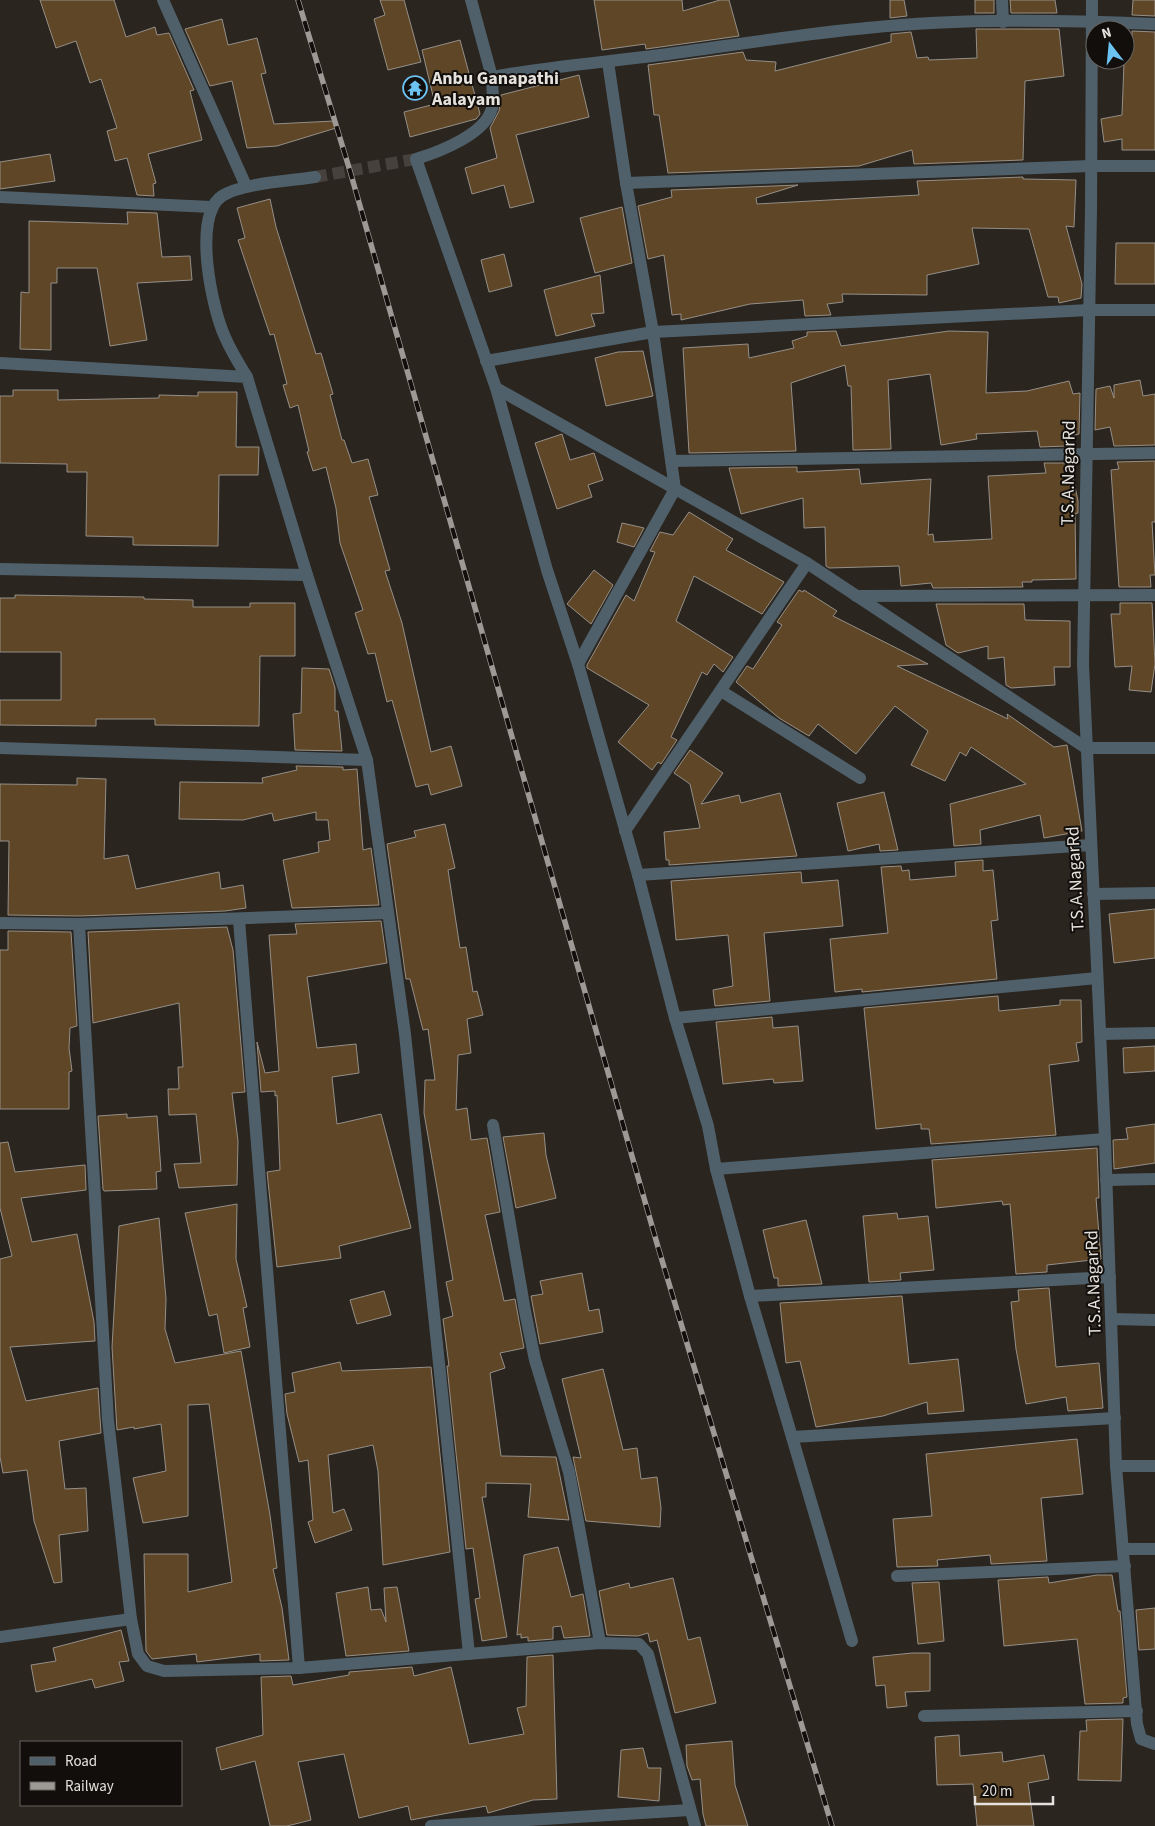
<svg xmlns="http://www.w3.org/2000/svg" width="1155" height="1826" font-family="'Source Sans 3',sans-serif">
	<rect width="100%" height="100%" fill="#2a251f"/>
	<g fill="#5e4626" stroke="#958f88">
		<polygon points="40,0 114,0 126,37 155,27 157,35 169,33 194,90 190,91 202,140 148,154 156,183 153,184 154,196 137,195 127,158 115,161 107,131 117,128 101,79 90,83 76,41 56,48"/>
		<polygon points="380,0 404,0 421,62 388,70 374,19 385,15"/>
		<polygon points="594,0 682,0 683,11 720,0 729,0 739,36 646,49 645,44 602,50"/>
		<polygon points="890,0 904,0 907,16 890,18"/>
		<rect x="975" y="0" width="19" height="13"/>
		<polygon points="1010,0 1055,0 1057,13 1011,13"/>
		<polygon points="1133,0 1155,0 1155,16 1132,15"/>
		<polygon points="222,19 228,45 257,38 266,73 261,74 274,124 334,121 336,128 277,146 247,148 232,81 210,86 185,29"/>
		<polygon points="976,29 1059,29 1064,76 1025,81 1023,160 914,164 912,150 859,166 668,173 659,115 654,115 648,65 743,52 746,60 776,62 775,71 891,42 891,34 911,32 917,58 928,57 929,60 977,58"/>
		<polygon points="1132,31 1155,32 1155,150 1122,150 1122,139 1104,142 1101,119 1122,115 1125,37 1132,37"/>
		<polygon points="460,40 480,114 476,119 410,137 404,112 435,104 422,50"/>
		<polygon points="579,75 589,117 516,135 534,202 510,208 504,185 472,194 465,168 497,158 490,128 499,111 501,95"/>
		<polygon points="50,154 55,181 0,189 0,162"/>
		<polygon points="1023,177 1023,179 1076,180 1074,227 1066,226 1082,284 1081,298 1059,303 1058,297 1048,297 1029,229 972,228 979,264 927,275 927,295 842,294 843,302 827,304 831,315 805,316 803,300 750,304 681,320 681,314 672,315 664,255 648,259 638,206 672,197 671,190 798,185 756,198 757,204 919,195 917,181"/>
		<polygon points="270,199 276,227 316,354 321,353 333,394 330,395 342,440 344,440 352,463 368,459 378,495 369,497 390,570 385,571 402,623 431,752 451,746 462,786 431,795 428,784 416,787 392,700 387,702 375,653 368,654 355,613 363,610 340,543 336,508 326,467 313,471 307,452 309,451 298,405 290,408 283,385 287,384 274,334 270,335 238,240 245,238 237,208"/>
		<polygon points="622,207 632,263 595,273 580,218"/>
		<polygon points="127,212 157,213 162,257 190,256 192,280 137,283 147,340 110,346 97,268 57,268 57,283 51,283 51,350 20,349 21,292 29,293 29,221 128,224"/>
		<polygon points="1116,243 1155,243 1155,284 1115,284"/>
		<polygon points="504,254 512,286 489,292 481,260"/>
		<polygon points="600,275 604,313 591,314 595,326 556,336 544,290"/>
		<polygon points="836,331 841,346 949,331 988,332 986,393 1027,391 1069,381 1073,394 1080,393 1079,434 1066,437 1067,446 1040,447 1037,431 976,434 977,439 941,445 930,374 888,380 891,449 853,450 851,386 848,386 845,365 791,383 796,451 689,453 683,348 748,344 749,358 794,348 792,341 807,336 807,332"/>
		<polygon points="643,351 653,396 606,406 595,358 618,352"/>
		<polygon points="1140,380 1143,396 1155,394 1155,445 1114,446 1110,427 1095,430 1096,389 1110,386 1114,398 1114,385"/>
		<polygon points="13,390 58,390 58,400 159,398 159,395 198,396 198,392 237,392 236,447 259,447 258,475 219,475 218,546 133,545 133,537 86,536 87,472 67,472 67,464 0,463 0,396 13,396"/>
		<polygon points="562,434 570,460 594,453 603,480 588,485 592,497 557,509 535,443"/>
		<polygon points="1155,461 1155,522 1152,522 1155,575 1150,575 1151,587 1119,587 1111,470 1119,469 1117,462"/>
		<polygon points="1044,463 1070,463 1078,501 1078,513 1075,514 1076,579 1032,580 1032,582 1022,582 1023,587 933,588 931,583 901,586 899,566 829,568 826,566 825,527 804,528 803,498 741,514 729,468 797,467 797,472 859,469 861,484 931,479 928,535 933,534 934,542 992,539 988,476 1046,473"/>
		<polygon points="689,512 733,539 726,550 784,582 762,614 694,576 676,621 733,657 723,672 714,664 707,675 702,672 671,737 677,740 661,764 658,762 652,770 618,742 649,705 587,668 587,665 626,595 634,601 655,552 650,551 660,532 673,535"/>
		<polygon points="622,523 644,528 634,547 617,542"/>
		<polygon points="594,570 613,585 591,624 567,604"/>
		<polygon points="799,590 803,592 804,590 837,611 833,616 928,664 897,666 1008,719 1007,714 1054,747 1067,745 1082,831 1044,838 1040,815 980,830 981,844 954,846 950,804 1026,784 971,747 966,756 960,752 945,781 911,765 928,731 895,706 856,754 818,724 809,736 779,718 736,682 747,666 753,669 782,625 777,622"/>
		<polygon points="15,595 144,597 144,599 193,600 193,607 250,607 250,603 295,603 295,656 260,656 259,726 155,725 155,719 96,719 96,726 0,725 0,700 61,700 61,652 0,652 0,598 15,598"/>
		<polygon points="1120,603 1152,603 1155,664 1151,692 1129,690 1132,666 1115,667 1111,614 1120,614"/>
		<polygon points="936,604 1024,604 1025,620 1070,621 1070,667 1054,667 1055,685 1011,688 1006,685 1004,657 988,659 988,646 958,653 946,645"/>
		<polygon points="302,668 329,669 335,688 335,711 338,711 342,751 295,750 293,714 301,713"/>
		<polygon points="690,750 723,773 701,804 739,795 741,803 780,793 797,856 669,865 669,860 666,860 664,832 700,828 690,784 674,773"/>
		<polygon points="296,766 343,767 343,770 357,769 363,850 371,848 379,905 292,908 283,860 319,852 318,842 330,840 328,820 316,820 316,812 274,821 272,813 243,820 179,819 180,782 263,783 262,778 297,770"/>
		<polygon points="77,778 106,779 104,859 128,855 136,889 219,872 221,889 243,885 246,908 225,911 79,916 8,915 9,841 0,841 0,784 77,785"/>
		<polygon points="884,792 898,850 880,851 879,844 848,851 837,803"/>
		<polygon points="445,824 455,868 448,870 460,948 466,947 473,992 477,991 483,1015 467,1019 471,1053 458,1055 456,1110 467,1108 471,1140 487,1138 500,1212 485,1215 504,1301 515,1299 524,1348 500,1353 505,1368 490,1373 501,1456 556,1457 569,1520 528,1517 531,1484 486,1483 486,1497 482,1497 507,1637 482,1641 475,1599 480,1598 473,1548 466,1549 447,1366 449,1366 443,1319 453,1316 446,1282 453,1280 424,1113 425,1080 435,1080 428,1029 423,1030 410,979 406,979 387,844 416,837 414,831"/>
		<polygon points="983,860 983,871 993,870 998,920 991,921 997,979 862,992 862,989 835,992 830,939 888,933 881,867 901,866 902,871 909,870 910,880 956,876 955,862"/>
		<polygon points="801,872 802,883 838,880 843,926 764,933 770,1001 715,1006 713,990 733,986 728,935 676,940 671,881"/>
		<polygon points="1155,909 1155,958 1114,963 1109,914"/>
		<polygon points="381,921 387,963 307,977 317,1048 356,1044 359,1073 332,1077 337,1124 381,1114 411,1228 339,1246 341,1258 277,1267 267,1172 280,1170 277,1095 275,1096 275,1091 261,1092 257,1042 265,1073 279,1071 269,935 297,934 295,924"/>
		<polygon points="227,927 233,950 245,1092 232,1093 238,1141 237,1185 179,1188 174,1164 201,1163 196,1114 169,1115 168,1089 179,1089 178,1067 183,1067 179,1003 93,1023 88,932"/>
		<polygon points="8,931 71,932 77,1026 70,1028 69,1048 72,1071 69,1072 69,1109 0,1109 0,950 8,950"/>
		<polygon points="998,996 999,1011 1060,1005 1060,1000 1081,1000 1082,1042 1076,1043 1079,1061 1049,1065 1056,1135 931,1144 929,1129 921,1129 921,1124 876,1129 864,1008"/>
		<polygon points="772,1017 773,1028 798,1026 803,1081 774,1083 773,1079 723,1084 716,1022"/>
		<polygon points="1155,1046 1155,1071 1124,1073 1123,1048"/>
		<polygon points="127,1114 127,1118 157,1116 161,1171 156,1172 157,1189 104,1191 103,1189 98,1116"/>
		<polygon points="1155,1124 1155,1163 1114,1169 1113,1140 1128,1139 1126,1128"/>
		<polygon points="544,1133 546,1155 556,1198 516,1208 503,1137"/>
		<polygon points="8,1142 15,1172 85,1165 86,1190 21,1198 32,1242 77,1234 94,1322 95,1341 10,1347 26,1401 98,1388 101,1433 59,1441 65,1489 86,1488 88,1531 59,1535 62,1582 54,1583 34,1521 27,1470 3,1473 0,1457 0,1259 12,1256 0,1208 0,1143"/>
		<polygon points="1097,1148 1099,1198 1096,1198 1101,1259 1047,1265 1047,1272 1016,1274 1010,1204 1003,1205 1002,1201 936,1208 932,1160"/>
		<polygon points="237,1204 236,1259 247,1307 243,1308 250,1347 224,1353 217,1314 209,1316 185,1213"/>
		<polygon points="897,1213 898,1219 928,1216 934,1270 900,1273 901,1280 869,1282 863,1216"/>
		<polygon points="159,1218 166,1299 165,1329 175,1363 241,1351 270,1515 277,1568 273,1569 282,1608 289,1660 260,1661 260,1654 197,1662 196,1654 152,1659 146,1651 144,1554 188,1554 188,1592 232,1582 209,1404 188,1405 188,1516 143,1523 133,1478 166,1471 161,1424 134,1429 134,1427 117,1430 112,1347 119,1226"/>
		<polygon points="806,1220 822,1284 778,1286 778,1278 774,1278 763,1230"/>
		<polygon points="582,1273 589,1311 599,1309 603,1332 540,1344 531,1296 543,1294 540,1281"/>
		<polygon points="1049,1288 1056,1367 1099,1363 1103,1408 1068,1411 1066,1397 1026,1404 1016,1349 1011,1302 1019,1301 1018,1290"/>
		<polygon points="384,1291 391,1315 357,1324 350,1300"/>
		<polygon points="902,1296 909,1364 958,1359 964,1411 928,1414 927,1402 883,1416 816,1427 800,1361 786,1363 780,1303"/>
		<polygon points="340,1362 342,1371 431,1367 450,1552 383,1565 378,1471 373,1445 328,1455 333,1513 344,1509 352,1530 315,1543 308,1522 313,1520 308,1460 299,1462 287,1414 285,1394 295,1392 292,1373"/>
		<polygon points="603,1369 623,1450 637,1448 641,1479 657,1477 661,1508 660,1527 586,1521 573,1457 581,1458 562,1379"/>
		<polygon points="1077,1439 1083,1494 1041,1498 1047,1561 991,1564 990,1555 937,1560 938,1566 897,1567 893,1519 932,1516 926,1454"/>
		<polygon points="558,1547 571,1597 583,1594 590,1636 564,1638 561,1626 553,1627 553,1639 528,1641 528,1637 521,1638 521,1634 517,1635 524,1555"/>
		<polygon points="1097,1575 1112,1575 1118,1611 1120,1611 1127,1697 1123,1698 1123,1703 1085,1704 1077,1639 1004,1646 998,1580 1048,1577 1049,1583"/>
		<polygon points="673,1578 688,1640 700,1637 716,1703 675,1713 657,1640 650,1642 648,1633 638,1636 607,1635 599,1591 629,1583 630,1588"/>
		<polygon points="939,1582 944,1641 918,1644 912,1583"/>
		<polygon points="368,1587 371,1610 381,1609 386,1622 384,1588 397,1587 409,1651 346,1656 336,1593"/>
		<polygon points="1155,1608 1155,1649 1139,1650 1136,1610"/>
		<polygon points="121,1630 129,1661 119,1662 124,1681 95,1688 92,1679 36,1692 31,1665 56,1661 53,1648"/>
		<polygon points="912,1653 930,1653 930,1691 905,1692 907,1706 887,1708 885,1685 876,1686 873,1657"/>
		<polygon points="553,1655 557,1799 533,1800 488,1813 486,1806 411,1820 408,1806 359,1818 344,1754 298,1762 311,1820 287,1826 270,1826 255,1761 221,1770 216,1748 263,1735 261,1677 291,1676 293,1685 349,1675 349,1672 412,1667 414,1676 451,1667 469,1744 524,1734 517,1708 526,1706 527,1657"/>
		<polygon points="1123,1719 1121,1781 1078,1780 1080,1731 1087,1731 1086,1720"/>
		<polygon points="959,1735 960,1756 1002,1752 1003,1762 1044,1755 1049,1779 1028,1783 1034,1826 977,1826 973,1784 937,1785 935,1737"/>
		<polygon points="732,1741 735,1785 748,1826 706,1826 703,1814 700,1779 692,1780 687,1766 686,1745"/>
		<polygon points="643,1748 648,1768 661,1768 659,1801 618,1797 621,1750"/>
	</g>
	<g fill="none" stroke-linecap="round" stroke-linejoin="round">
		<polyline stroke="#46413c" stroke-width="12" stroke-dasharray="12 6" stroke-linecap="butt" points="315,177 416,159"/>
		<g stroke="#4f606a" stroke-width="12">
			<polyline points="163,0 246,186"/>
			<path d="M471,0L492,77C550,66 609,62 668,54C734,45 801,34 867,28C963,18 1060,20 1155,24"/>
			<polyline points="1002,0 1003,22"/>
			<polyline points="1092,0 1091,210 1083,664 1105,1139 1116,1466 1137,1724 1141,1739 1155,1744"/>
			<path d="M492,77C492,86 494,99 492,108C486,134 439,152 416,159L496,388L547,570L578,664L638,875L675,1018L708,1126L716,1169L1105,1139"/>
			<polyline points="626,183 1091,166 1155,166"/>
			<polyline points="0,197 211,207"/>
			<polyline points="486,361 653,332 1089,310 1155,310"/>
			<polyline points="0,363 247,377 307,575 367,760 405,1034 469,1654"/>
			<path d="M247,377C239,364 231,351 225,337C212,309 192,216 222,196C242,183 290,181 315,177"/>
			<polyline points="496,388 807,563 1086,748 1155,748"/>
			<polyline points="671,461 1155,453"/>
			<polyline points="0,569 307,575"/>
			<polyline points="856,596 1155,595"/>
			<polyline points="578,664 675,489 653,332 626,183 608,62"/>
			<polyline points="721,691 860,778"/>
			<polyline points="0,748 367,760"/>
			<polyline points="625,831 807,563"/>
			<polyline points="638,875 1091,845"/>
			<polyline points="1093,894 1155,893"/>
			<polyline points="239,920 299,1668"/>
			<polyline points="0,923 79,924 387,913"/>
			<polyline points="79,924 108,1420 131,1619 138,1654 147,1666 164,1671 299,1668 600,1643 639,1644 648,1654 695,1826"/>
			<polyline points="675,1018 1097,978"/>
			<polyline points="1100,1034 1155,1033"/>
			<polyline points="493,1125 525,1311 535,1360 569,1472 600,1643"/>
			<polyline points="716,1169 750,1296 1110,1277"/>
			<polyline points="1106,1180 1155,1179"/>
			<polyline points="750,1296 792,1437 1115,1418"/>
			<polyline points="1111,1319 1155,1320"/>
			<polyline points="792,1437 852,1641"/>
			<polyline points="1116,1466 1155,1466"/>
			<polyline points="1123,1549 1155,1549"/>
			<polyline points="897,1576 1125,1566"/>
			<polyline points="0,1637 131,1619"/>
			<polyline points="924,1716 1137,1711"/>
			<polyline points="431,1826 690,1810"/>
		</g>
		<g stroke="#9d9995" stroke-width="5.5">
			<polyline id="rail" points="298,0 350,171 658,1247 832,1826"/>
		</g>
		<use href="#rail" stroke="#110e0c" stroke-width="4" stroke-dasharray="11" stroke-linecap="butt"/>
	</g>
	<defs>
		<g id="temple-ring" transform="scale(1.25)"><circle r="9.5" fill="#110e0c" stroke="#6cc3f2" stroke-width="1.5"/><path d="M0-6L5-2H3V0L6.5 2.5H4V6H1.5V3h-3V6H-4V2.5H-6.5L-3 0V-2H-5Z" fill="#6cc3f2"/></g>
	</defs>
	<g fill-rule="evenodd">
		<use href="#temple-ring" x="415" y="88"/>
	</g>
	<g text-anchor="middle" stroke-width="4" stroke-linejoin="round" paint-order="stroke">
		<g font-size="18" font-weight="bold" fill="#e5e2de" stroke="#110e0c" text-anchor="start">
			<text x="432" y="84">Anbu Ganapathi<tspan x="432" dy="21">Aalayam</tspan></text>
		</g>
		<g font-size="18" fill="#e5e2de" stroke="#110e0c">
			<text transform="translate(1068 473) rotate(-89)" y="6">T.S.A.NagarRd</text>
			<text transform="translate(1075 879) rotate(-93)" y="6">T.S.A.NagarRd</text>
			<text transform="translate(1093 1283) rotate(-92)" y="6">T.S.A.NagarRd</text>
		</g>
	</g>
	<rect x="20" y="1741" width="162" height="65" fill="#110e0c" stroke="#666360"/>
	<rect x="30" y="1757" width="25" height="8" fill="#4f606a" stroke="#666360"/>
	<text x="65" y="1766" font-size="15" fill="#e5e2de">Road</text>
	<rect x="30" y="1782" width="25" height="8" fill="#9d9995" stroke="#666360"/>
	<text x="65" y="1791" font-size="15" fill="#e5e2de">Railway</text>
	<g transform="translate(1110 45) rotate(344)"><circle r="24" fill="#110e0c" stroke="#666360"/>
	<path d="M0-4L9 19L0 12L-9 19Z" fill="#6cc3f2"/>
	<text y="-8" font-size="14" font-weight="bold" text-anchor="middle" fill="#e5e2de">N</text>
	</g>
	<path d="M975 1796v8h78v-8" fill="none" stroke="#e5e2de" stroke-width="2.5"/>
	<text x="982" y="1796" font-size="15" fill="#e5e2de" stroke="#110e0c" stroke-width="4" paint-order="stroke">20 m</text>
</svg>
